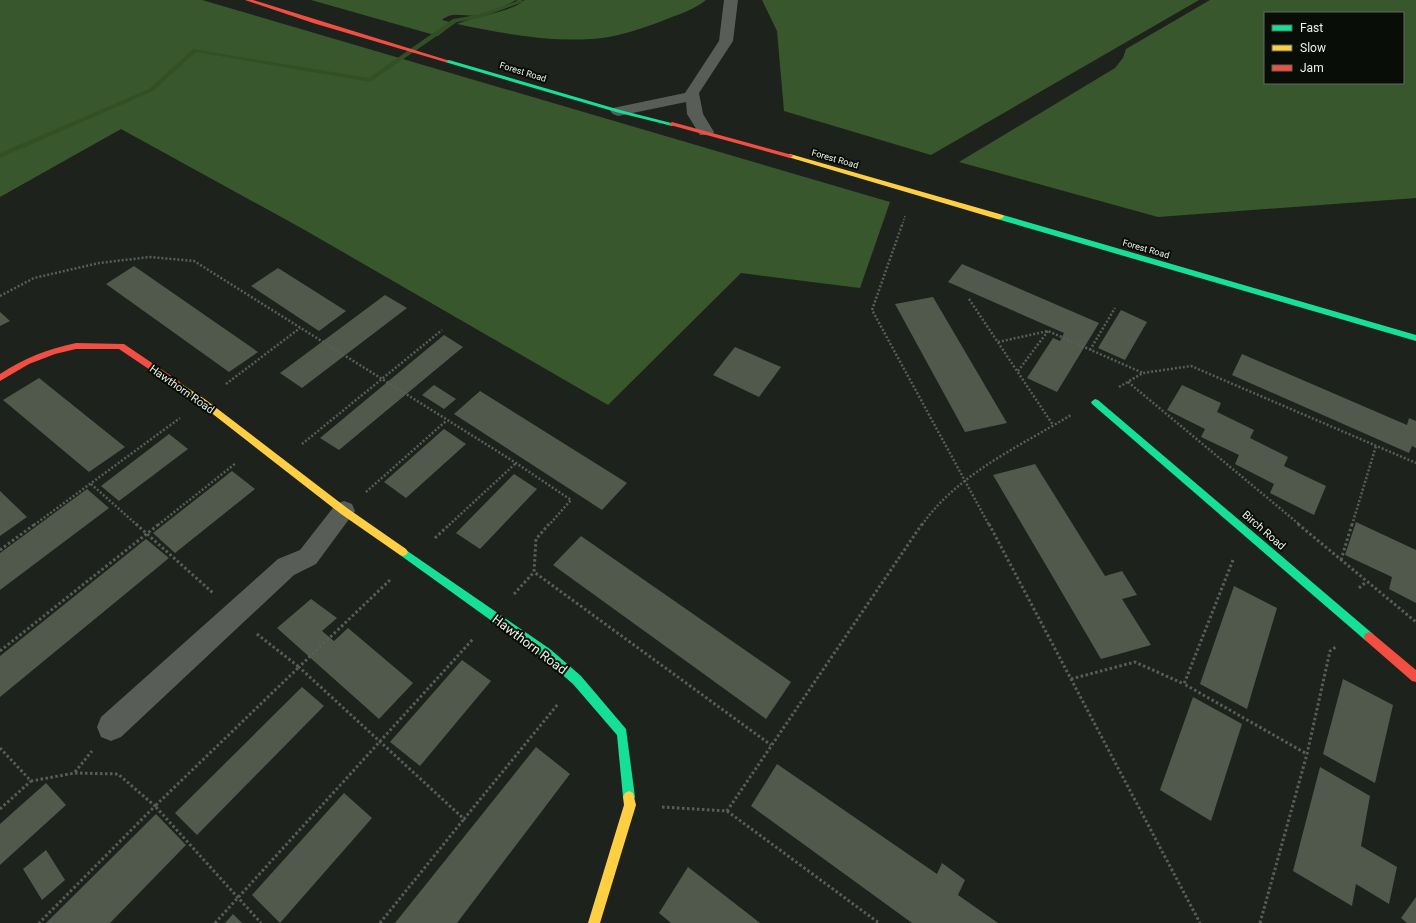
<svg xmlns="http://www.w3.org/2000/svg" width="1416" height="923" font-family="Roboto,sans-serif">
	<rect width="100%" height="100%" fill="#1d231c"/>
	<g fill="#39572c" fill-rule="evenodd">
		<polygon points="0,0 202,0 890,202 860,288 741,273 608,405 303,229 121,129 0,197"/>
		<path d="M311,0H516C505,6 493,12 481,15C467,18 453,10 442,20L454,23L438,36Z"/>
		<path d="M524,0H706C695,9 680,14 667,19C644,28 616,38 591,39C546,42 500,33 457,24C469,18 518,10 524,0Z"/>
		<polygon points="762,0 1199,0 931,155 784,111 777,31"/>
		<path d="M1210,0H1416V198L1158,217L959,162L1115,68L1123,58L1126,49ZM1265,13H1403V83H1265Z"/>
	</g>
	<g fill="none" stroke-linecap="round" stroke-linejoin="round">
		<polygon fill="#325024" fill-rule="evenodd" points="516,0 522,0 523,2 480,18 457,22 370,82 196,52 153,91 0,158 0,153 149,89 193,49 369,78 453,19 477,15 517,1"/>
	</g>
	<g fill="#50594c">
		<polygon points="962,264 1099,323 1057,392 1027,378 1053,338 1060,341 1064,333 948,282"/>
		<polygon points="134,266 258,352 229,372 106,284"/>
		<polygon points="278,268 346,311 319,331 251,286"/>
		<polygon points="385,295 407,308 302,388 280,373"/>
		<polygon points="933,297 1007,423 965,432 895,304"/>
		<polygon points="1121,310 1147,322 1125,360 1098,348"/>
		<polygon points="0,312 10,321 0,326"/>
		<polygon points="444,335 463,347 339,450 320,438"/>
		<polygon points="735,347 781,367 759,397 713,375"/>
		<polygon points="1242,354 1407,425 1409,418 1416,421 1416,448 1412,446 1409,453 1232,375"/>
		<polygon points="39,378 125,447 89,472 3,400"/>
		<polygon points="434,385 456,399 444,409 422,395"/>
		<polygon points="1182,385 1221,403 1217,412 1254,430 1250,438 1288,457 1284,466 1326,486 1314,515 1270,493 1274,484 1235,464 1239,455 1201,437 1205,429 1167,410"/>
		<polygon points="480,391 627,483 602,510 454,414"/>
		<polygon points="444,429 466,444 406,498 384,482"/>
		<polygon points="169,434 188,449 119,501 101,486"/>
		<polygon points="1035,464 1105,576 1122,571 1137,595 1122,599 1151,645 1101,659 993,475"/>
		<polygon points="232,471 255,489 175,553 153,533"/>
		<polygon points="514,474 537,489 480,549 456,533"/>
		<polygon points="87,489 109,508 0,590 0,553"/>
		<polygon points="0,491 27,517 0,536"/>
		<polygon points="1356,522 1416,550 1416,603 1389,589 1392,577 1345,555"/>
		<polygon points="581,536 791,682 766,719 553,565"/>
		<polygon points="146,539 169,558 0,697 0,656"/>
		<polygon points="1234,586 1277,608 1247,709 1200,684"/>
		<polygon points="311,599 337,618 322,631 334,641 348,628 413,683 379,719 277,628"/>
		<polygon points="462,660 491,681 420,766 390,742"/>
		<polygon points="1343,679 1393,705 1375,783 1323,754"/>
		<polygon points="302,687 324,706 197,835 175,813"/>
		<polygon points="1193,697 1242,724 1211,821 1160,790"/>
		<polygon points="536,747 570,774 457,923 395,923"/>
		<polygon points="777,764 937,874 942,863 965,880 958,895 998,923 912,923 751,806"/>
		<polygon points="1320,767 1370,796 1361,846 1397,867 1389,904 1356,884 1352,906 1293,871"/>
		<polygon points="46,783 66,805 0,865 0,824"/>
		<polygon points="344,793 372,818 280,923 252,895"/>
		<polygon points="156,814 186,845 110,923 46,923"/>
		<polygon points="46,850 65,880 42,900 23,869"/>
		<polygon points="688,867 760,923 671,923 659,913"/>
		<polygon points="1416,897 1416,923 1407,923 1401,918"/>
		<polygon points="233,914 242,923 225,923"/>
	</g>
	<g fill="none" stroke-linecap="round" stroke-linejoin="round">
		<polyline stroke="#595d58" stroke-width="1.5" stroke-dasharray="1.5 1.5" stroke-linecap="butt" points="902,226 905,216"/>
		<g stroke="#595d58" stroke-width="2.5" stroke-dasharray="2 2" stroke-linecap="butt">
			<polyline points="902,225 872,310 989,525"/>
			<polyline points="0,296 34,278 99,263 150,257 194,261 516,463 571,500 549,525"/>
			<polyline points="969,299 1053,425"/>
			<polyline points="998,342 1048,331 1143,373"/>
			<polyline points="1090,350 1115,308"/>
			<polyline points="1018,371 1048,331"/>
			<polyline points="1128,382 1300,525"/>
			<polyline points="226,384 300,328"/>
			<polyline points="1119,387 1143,373 1191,366 1416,463"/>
			<polyline points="302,444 442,330"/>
			<polyline points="91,484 137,525"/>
			<polyline points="366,492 446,421"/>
			<polyline points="34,525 180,418"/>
			<polyline points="158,525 236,463"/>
			<polyline points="449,525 516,463"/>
			<path d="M922,525C956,475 1020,446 1071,415"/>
			<polyline points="1352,525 1376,446"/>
		</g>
		<g stroke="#595d58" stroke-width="3" stroke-dasharray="2.5 2.5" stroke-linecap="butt">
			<polyline points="136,524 213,593"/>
			<polyline points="549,524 536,539 534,572 771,745"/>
			<polyline points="989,524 1200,923"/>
			<polyline points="1298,524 1416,622"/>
			<polyline points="435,538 450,524"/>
			<polyline points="0,550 35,524"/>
			<polyline points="1233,560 1184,684 1307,754"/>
			<polyline points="1341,560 1352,524"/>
			<polyline points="390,580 299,667 464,819 558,704"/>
			<polyline points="1359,588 1366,582"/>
			<polyline points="514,594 534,572"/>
			<polyline points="257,634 299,667 155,806 261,923"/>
			<polyline points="0,651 159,524"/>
			<polyline points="1071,679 1135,662 1184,684"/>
			<polyline points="0,748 31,781 75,773 118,774 155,806 39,923"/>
			<polyline points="75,772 92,751"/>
			<polyline points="662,807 727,811 922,524"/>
			<polyline points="0,809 31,781"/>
			<polyline points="727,811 879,923"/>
			<polyline points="215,923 473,639"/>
			<polyline points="380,923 464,819"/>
			<polyline points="1260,923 1307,754 1330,651 1336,647"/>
		</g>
		<g fill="#585d58" fill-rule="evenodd">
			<polygon points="724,0 738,0 733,41 699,93 703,114 714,132 712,135 700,135 687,114 686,102 618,116 613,114 610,111 613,108 685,93 719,41"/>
			<polygon points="344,501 352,504 355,511 316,564 294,575 121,737 111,741 101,737 97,727 101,717 278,559 300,550 336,504"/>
		</g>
		<g fill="#16e098" fill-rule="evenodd">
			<polygon points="445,60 449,60 620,110 675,124 672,126 616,112 445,62"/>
			<polygon points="997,215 1003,215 1416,335 1416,341 997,219"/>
			<polygon points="1095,399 1098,400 1373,634 1374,637 1373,640 1369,642 1365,640 1092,404 1091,402"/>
			<polygon points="403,548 550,649 581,676 626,729 635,797 633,801 629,803 625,801 623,797 617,735 573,684 542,657 400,555 398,552 400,549"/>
		</g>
		<g fill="#ffcf43" fill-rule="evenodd">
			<polygon points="790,154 1003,215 1004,217 1000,219 997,219 788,157 788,155"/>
			<polygon points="177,381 206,400 347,508 406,549 408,552 406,555 403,556 400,555 341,514 200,404 174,386 173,384 174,382"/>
			<polygon points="629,791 633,793 636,805 600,923 588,923 624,805 623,797 625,793"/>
		</g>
		<g fill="#f24e42" fill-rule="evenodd">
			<polygon points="245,0 253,0 450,61 445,62 313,23"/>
			<polygon points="672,122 792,155 793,156 790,158 670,125 669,124"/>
			<path d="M76,343L124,344L180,382L181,384L180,386H174L119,349H76L55,354L29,364L0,381V374C25,358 47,349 76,343Z"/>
			<polygon points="1369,632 1373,634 1416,670 1416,682 1412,681 1365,640 1364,637 1365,634"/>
		</g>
	</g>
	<g text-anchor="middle" stroke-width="4" stroke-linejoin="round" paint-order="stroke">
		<g font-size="9" fill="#ebf1e8" stroke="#090d08">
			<text transform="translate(523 72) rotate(17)" y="3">Forest Road</text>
			<text transform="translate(835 159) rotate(16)" y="3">Forest Road</text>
			<text transform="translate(1146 249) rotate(16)" y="3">Forest Road</text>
		</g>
		<g font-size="11" fill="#ebf1e8" stroke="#090d08">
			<text transform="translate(182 389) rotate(35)" y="4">Hawthorn Road</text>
			<text transform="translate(1264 530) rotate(41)" y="4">Birch Road</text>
		</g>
		<g font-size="13" fill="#ebf1e8" stroke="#090d08">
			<text transform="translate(530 644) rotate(37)" y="5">Hawthorn Road</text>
		</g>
	</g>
	<rect x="1264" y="12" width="140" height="72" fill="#090d08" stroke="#636862"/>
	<rect x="1272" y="25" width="20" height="6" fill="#16e098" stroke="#636862"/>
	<text x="1300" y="32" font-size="12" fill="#ebf1e8">Fast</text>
	<rect x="1272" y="45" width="20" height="6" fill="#ffcf43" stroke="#636862"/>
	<text x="1300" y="52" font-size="12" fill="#ebf1e8">Slow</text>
	<rect x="1272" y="65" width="20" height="6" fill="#f24e42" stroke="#636862"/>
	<text x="1300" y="72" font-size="12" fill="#ebf1e8">Jam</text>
</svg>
